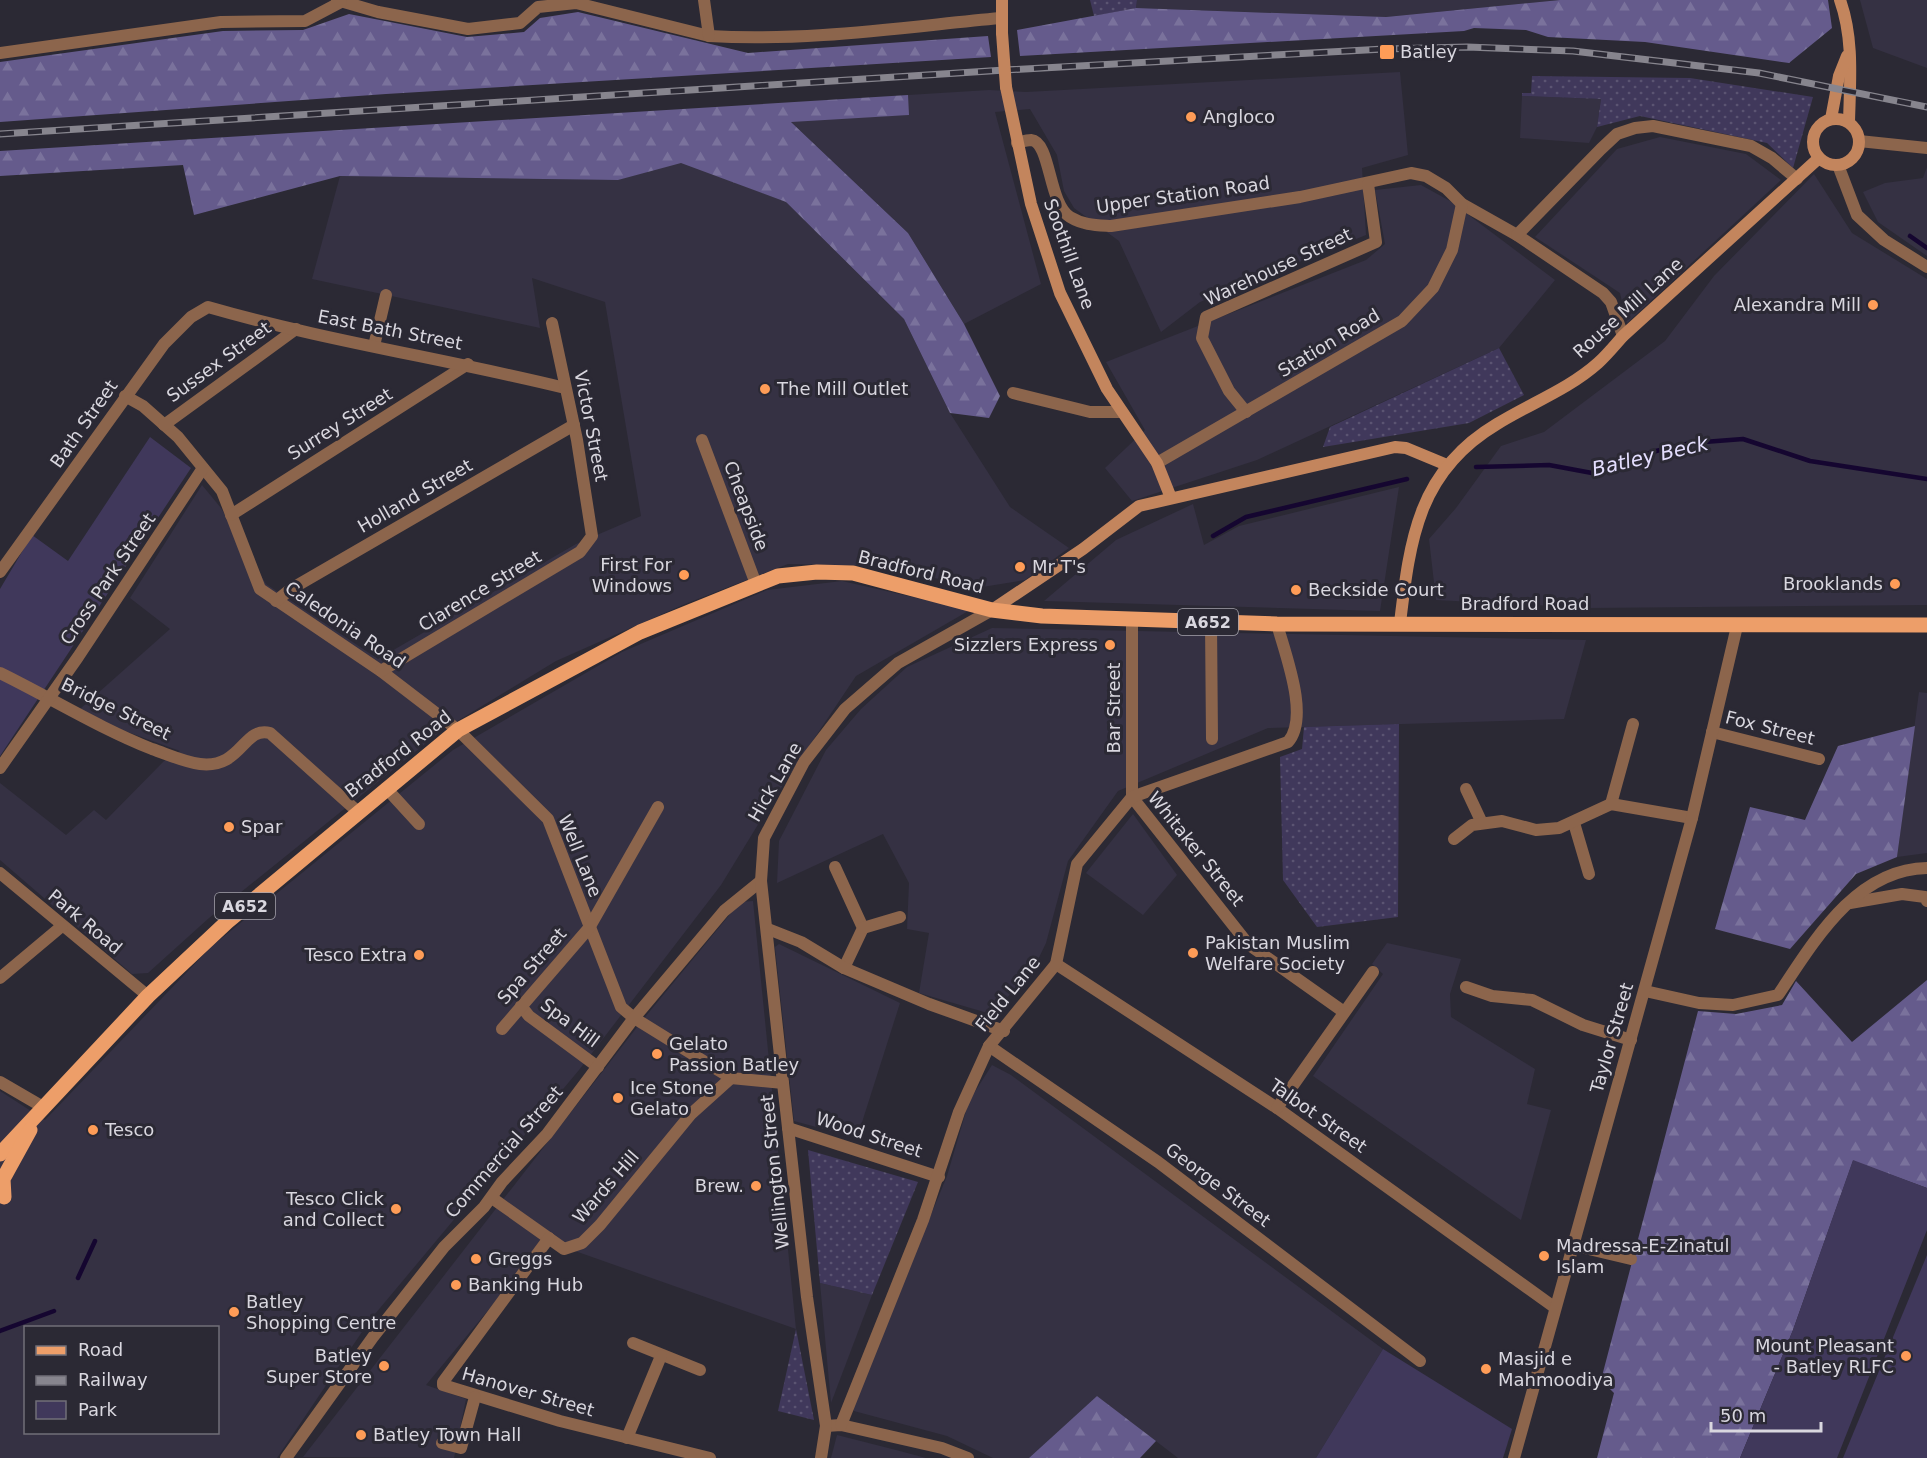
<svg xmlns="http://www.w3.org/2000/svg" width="1927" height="1458" font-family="'DejaVu Sans',sans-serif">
	<defs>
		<pattern id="grass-dots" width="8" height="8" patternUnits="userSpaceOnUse" patternTransform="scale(1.5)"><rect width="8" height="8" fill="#40385b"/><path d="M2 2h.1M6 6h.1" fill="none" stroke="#5b5472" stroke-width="1.8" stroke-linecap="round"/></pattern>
		<pattern id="forest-firs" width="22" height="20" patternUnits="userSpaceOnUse" patternTransform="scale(1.5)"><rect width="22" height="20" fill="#655b8c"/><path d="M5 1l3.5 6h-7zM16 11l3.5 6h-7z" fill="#7a729c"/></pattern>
	</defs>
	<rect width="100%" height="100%" fill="#2b2934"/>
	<g fill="#353143" fill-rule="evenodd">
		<polygon points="1137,0 1560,0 1386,17 1136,8"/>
		<polygon points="1860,0 1927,0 1927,68 1873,48"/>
		<polygon points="1400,72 1408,155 1362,168 1366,235 1200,302 1161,332 1119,241 1074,208 1064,191 1057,155 1030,109 995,112 1041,284 964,324 908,233 790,121 908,115 908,95 989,90 1026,92"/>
		<polygon points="1522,96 1601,99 1597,127 1589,143 1520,138"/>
		<polygon points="1660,137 1746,154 1781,180 1627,323 1620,293 1535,237 1617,149"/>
		<polygon points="681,162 786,202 904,319 950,413 1010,507 1069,548 1025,580 976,588 885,566 788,564 685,604 556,661 441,731 209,918 148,973 132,974 0,860 0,783 66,835 94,810 106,820 164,761 180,751 111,726 80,709 170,629 130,598 202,485 221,508 266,584 378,659 576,544 641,516 605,302 532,278 540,328 312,279 340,176 617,180"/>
		<polygon points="1927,167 1927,256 1878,222 1863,192 1885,183 1923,178"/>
		<polygon points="1814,174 1852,233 1927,279 1927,605 1590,608 1436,600 1429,539 1456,508 1501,446 1544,432 1665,341 1714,276"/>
		<polygon points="1421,185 1450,201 1555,280 1499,348 1257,460 1132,501 1105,468 1145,430 1106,362 1366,260 1385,244 1375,190"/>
		<polygon points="1399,487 1380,611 1044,601 1116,540 1193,504 1204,545 1239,526"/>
		<path d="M842,581L970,610L856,676L773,800L721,885L579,1070L370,1320L277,1458H0V1091L45,1120L211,947L453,750L622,652L767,590ZM26,1328H218V1432H26Z"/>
		<polygon points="992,628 1586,640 1564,719 1268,728 1118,791 1068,861 1046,943 1032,972 991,1014 919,993 929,933 907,929 909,883 883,834 777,883 779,841 826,750 861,709 907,667"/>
		<polygon points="1919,692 1927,693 1927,853 1897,857"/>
		<polygon points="1133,814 1177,875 1143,915 1086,873"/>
		<polygon points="753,901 796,1329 541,1239 504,1291 426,1385 466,1399 454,1458 303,1457 641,1022 740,902"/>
		<polygon points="1387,943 1461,959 1450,994 1451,1017 1535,1069 1527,1104 1551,1110 1521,1220 1313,1076 1383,974 1372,964"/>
		<polygon points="779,944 900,1003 857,1138 794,1121 775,947"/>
		<polygon points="992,1065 1011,1075 1383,1349 1316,1458 1178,1458 1097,1396 1029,1458 993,1458 947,1436 854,1411 852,1406 947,1176 969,1101"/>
		<polygon points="820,1283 872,1295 831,1403"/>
		<polygon points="837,1435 896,1450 926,1458 831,1458"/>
	</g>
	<g fill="url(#grass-dots)">
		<polygon points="1090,0 1137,0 1136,8 1094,16"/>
		<polygon points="1532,76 1690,78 1813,97 1793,168 1767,143 1640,116 1597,127 1601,99 1522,96 1522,93 1531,93"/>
		<polygon points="1499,348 1524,395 1469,423 1323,447 1330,427"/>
		<polygon points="1399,724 1398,917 1317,927 1283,880 1280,757 1302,749 1304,727"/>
		<polygon points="808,1150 918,1182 872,1295 820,1283"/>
		<polygon points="796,1329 814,1420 778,1411"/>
	</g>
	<g fill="url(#forest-firs)">
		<polygon points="1560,0 1828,0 1832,28 1789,63 1645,42 1548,37 1526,30 1474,28 1464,31 1020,56 1017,30 1136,8 1386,17"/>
		<polygon points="578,12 748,53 988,36 991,57 386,94 0,122 0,62 223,31 303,30 349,14 467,37 524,32 540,18"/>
		<polygon points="908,95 909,115 791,122 908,233 964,324 1000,396 989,418 950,413 904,319 786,202 681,163 618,180 340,176 194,215 183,165 0,176 0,151"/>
		<polygon points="1915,726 1897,857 1856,874 1790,949 1715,929 1750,807 1805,820 1838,746"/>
		<polygon points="1927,980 1927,1188 1853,1161 1793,1330 1740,1458 1597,1458 1614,1393 1601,1380 1698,1011 1736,1014 1782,1005 1796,981 1852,1042"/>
		<polygon points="1097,1396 1156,1441 1140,1458 1029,1458"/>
	</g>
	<g fill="#40385b">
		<polygon points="150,437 191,468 0,756 0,589 32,535 68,561"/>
		<polygon points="1853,1160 1927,1188 1927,1230 1837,1458 1740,1458 1793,1330"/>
		<polygon points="1927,1255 1927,1458 1843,1458"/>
		<polygon points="1383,1349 1512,1429 1503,1458 1316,1458"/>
	</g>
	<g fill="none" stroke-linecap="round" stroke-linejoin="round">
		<g stroke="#150630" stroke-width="4.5">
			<polyline points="1910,236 1927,248"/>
			<polyline points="1476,467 1549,465 1592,473 1656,451 1691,443 1743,439 1810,461 1927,479"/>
			<polyline points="1213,536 1246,517 1407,479"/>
			<polyline points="78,1278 95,1241"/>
			<polyline points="0,1331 54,1311"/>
		</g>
		<g stroke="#8c654c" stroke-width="12">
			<path d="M337,0L378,12L468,29L520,23L538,7L576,3L709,36C806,42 904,27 1000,18"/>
			<polyline points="704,0 709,36"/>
			<polyline points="0,53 221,22 305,21 341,2"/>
			<path d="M1017,143C1021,142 1027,140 1031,140C1051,142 1048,203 1070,217C1083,225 1096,225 1111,226L1300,197L1411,173L1426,176L1446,188L1462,204L1517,235L1603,293L1611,302L1623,336"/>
			<polyline points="1838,165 1857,215 1884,240 1927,267"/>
			<polyline points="1517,235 1601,149 1617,134 1635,128 1653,126 1751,146 1772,158 1797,179"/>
			<polyline points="374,346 386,295"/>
			<polyline points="1013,393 1090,412 1121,412"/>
			<polyline points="125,396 143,406 178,437 222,491 260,589 381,671 458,730 548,819 621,1007 634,1018 731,1078 783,1083"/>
			<polyline points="1246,412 1229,391 1202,338 1206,317 1376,242 1368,184"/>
			<polyline points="164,425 296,329"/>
			<polyline points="702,440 756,584"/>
			<polyline points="1157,463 1402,321 1433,288 1452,250 1462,204"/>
			<polyline points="231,515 468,364"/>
			<path d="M0,572L164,344L191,317L208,307C326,341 447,359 565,388"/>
			<polyline points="276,601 291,589 574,425"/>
			<polyline points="1211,622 1212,739"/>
			<polyline points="381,671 580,552 592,536 577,440 552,323"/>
			<path d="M0,673C51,698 99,728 152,749C167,754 184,762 200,764C242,769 243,726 270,733L357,811"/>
			<polyline points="1712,732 1819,759"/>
			<polyline points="0,768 78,657 203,468"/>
			<polyline points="386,788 419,824"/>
			<polyline points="1466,789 1482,823"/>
			<polyline points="1132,797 1248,944 1344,1012"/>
			<polyline points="1611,804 1633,724"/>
			<polyline points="1574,823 1589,874"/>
			<polyline points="1454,839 1472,825 1502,821 1536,830 1559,828 1611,804 1692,818"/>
			<polyline points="835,867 863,928 844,968"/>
			<polyline points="0,873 148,996"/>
			<polyline points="1850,903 1902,894 1925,897 1927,901"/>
			<polyline points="863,928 900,917"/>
			<polyline points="768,929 801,942 844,968 929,1004 1004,1031"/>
			<polyline points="1056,964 1277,1108 1554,1307"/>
			<polyline points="0,978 62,926"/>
			<polyline points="1466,987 1492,996 1532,1000 1583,1025 1631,1040"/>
			<path d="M1645,991L1699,1003L1733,1005L1778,995C1813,943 1855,869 1927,868"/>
			<polyline points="521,1006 529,1016 598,1067"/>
			<polyline points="502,1029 589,928 658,807"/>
			<polyline points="989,1046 1158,1162 1420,1361"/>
			<polyline points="0,1082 43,1107"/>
			<polyline points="1277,1108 1373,972"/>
			<polyline points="788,1128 939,1177"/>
			<polyline points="492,1198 564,1249 582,1243 600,1225 691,1114 731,1078"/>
			<polyline points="549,1238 443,1382 443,1385 560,1421 710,1458"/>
			<polyline points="1572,1245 1631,1259"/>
			<polyline points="633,1343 700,1370"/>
			<polyline points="826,1426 841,1425 942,1448 968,1458"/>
			<polyline points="627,1438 661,1356"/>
			<polyline points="442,1443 461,1448 475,1397"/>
			<polyline points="1514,1458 1692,818 1737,626"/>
		</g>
		<g stroke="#8c654c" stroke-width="12">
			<polyline points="1859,141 1927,148"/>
			<polyline points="1132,797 1132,620"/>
			<path d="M841,1425L923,1220L959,1112L989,1046L1056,964L1077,864L1132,797L1288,742C1310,717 1285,654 1277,624"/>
			<polyline points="286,1458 373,1337 444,1247 484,1207 502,1182 547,1134 634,1018 724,911 761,881"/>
			<polyline points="821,1458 826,1426 807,1297 783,1083 761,881 764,838 804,762 845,709 898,663 992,610"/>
		</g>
		<g stroke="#c3855d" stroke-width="12">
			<polyline points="1002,0 1002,33"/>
			<path d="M1840,0C1854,39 1850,81 1849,122"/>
			<polyline points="1006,87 1031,204 1060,293 1107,389 1157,463 1171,498"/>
			<circle cx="1836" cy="142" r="23"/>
			<polyline points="1831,119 1839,76 1847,56"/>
			<polyline points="992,610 1083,549 1139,506 1395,447 1406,448 1447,465"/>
			<path d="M1400,623C1410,539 1418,471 1497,424C1531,403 1569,389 1598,363C1607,355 1615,345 1623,336L1819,158"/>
		</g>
		<g stroke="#ed9e69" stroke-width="15">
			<polyline points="0,1154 148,996 227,922 458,730 640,632 778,576 817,572 853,573 992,610 1042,616 1277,624 1927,625"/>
			<polyline points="4,1197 3,1179 30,1130"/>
		</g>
		<g stroke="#87858e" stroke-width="7">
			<polyline id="rail" points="0,134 1005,70 1384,49 1467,47 1573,51 1759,73 1927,107"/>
		</g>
		<use href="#rail" stroke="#2b2934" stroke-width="4.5" stroke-dasharray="14" stroke-linecap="butt"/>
		<polyline stroke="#c3855d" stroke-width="12" points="1002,33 1006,87"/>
	</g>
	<g fill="#fe9c57" stroke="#2b2934" stroke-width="2">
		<rect x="1379" y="44" width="16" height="16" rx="3"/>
		<circle cx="1191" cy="117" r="6"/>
		<circle cx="1873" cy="305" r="6"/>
		<circle cx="765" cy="389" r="6"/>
		<circle cx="1020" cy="567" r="6"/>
		<circle cx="684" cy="575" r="6"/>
		<circle cx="1895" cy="584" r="6"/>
		<circle cx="1296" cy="590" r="6"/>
		<circle cx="1110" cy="645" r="6"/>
		<circle cx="229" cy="827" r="6"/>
		<circle cx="1193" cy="953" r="6"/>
		<circle cx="419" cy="955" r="6"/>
		<circle cx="657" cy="1054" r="6"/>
		<circle cx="618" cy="1098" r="6"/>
		<circle cx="93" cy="1130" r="6"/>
		<circle cx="756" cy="1186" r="6"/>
		<circle cx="396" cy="1209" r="6"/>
		<circle cx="1544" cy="1256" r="6"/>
		<circle cx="476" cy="1259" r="6"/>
		<circle cx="456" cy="1285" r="6"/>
		<circle cx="234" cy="1312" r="6"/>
		<circle cx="1906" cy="1356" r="6"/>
		<circle cx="384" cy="1366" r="6"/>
		<circle cx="1486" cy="1369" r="6"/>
		<circle cx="361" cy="1435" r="6"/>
	</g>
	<g text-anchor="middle" stroke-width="6" stroke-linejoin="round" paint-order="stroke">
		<g fill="#2b2934" stroke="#a5a3ac" stroke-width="1.5">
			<rect x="1178" y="609" width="60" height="26" rx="4.5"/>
			<rect x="215" y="893" width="60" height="26" rx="4.5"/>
		</g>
		<g font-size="16" font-weight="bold" fill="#d9d7df">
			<text x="1208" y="628">A652</text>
			<text x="245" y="912">A652</text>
		</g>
		<g font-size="18" fill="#d9d7df" stroke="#2b2934" text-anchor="start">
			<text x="1400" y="58">Batley</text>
			<text x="1203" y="123">Angloco</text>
			<text x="1861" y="311" text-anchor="end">Alexandra Mill</text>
			<text x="777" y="395">The Mill Outlet</text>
			<text x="672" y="571" text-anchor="end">First For<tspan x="672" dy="21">Windows</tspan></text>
			<text x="1032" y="573">Mr T's</text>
			<text x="1883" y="590" text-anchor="end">Brooklands</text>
			<text x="1308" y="596">Beckside Court</text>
			<text x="1098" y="651" text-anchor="end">Sizzlers Express</text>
			<text x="241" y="833">Spar</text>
			<text x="1205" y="949">Pakistan Muslim<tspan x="1205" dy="21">Welfare Society</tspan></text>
			<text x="407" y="961" text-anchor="end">Tesco Extra</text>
			<text x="669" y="1050">Gelato<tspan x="669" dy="21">Passion Batley</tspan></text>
			<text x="630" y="1094">Ice Stone<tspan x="630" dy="21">Gelato</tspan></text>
			<text x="105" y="1136">Tesco</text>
			<text x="744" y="1192" text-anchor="end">Brew.</text>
			<text x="384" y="1205" text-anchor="end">Tesco Click<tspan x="384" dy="21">and Collect</tspan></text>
			<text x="1556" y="1252">Madressa-E-Zinatul<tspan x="1556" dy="21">Islam</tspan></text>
			<text x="488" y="1265">Greggs</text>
			<text x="468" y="1291">Banking Hub</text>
			<text x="246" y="1308">Batley<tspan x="246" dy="21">Shopping Centre</tspan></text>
			<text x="1894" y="1352" text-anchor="end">Mount Pleasant<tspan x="1894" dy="21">- Batley RLFC</tspan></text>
			<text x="372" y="1362" text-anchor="end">Batley<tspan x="372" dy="21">Super Store</tspan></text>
			<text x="1498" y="1365">Masjid e<tspan x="1498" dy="21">Mahmoodiya</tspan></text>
			<text x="373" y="1441">Batley Town Hall</text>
		</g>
		<g font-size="18" fill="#d9d7df" stroke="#2b2934">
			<text transform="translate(1183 195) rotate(-8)" y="6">Upper Station Road</text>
			<text transform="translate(1069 254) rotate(70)" y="6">Soothill Lane</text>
			<text transform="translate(1278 267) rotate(-25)" y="6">Warehouse Street</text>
			<text transform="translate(1628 308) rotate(-42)" y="6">Rouse Mill Lane</text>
			<text transform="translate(390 330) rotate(11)" y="6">East Bath Street</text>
			<text transform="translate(1329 343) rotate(-31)" y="6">Station Road</text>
			<text transform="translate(219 362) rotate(-36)" y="6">Sussex Street</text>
			<text transform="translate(84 424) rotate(-55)" y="6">Bath Street</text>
			<text transform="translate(340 424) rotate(-32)" y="6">Surrey Street</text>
			<text transform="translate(591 426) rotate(79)" y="6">Victor Street</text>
			<text transform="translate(415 496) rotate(-30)" y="6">Holland Street</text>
			<text transform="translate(746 506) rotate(69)" y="6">Cheapside</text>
			<text transform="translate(921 572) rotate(14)" y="6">Bradford Road</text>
			<text transform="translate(108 579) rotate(-56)" y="6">Cross Park Street</text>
			<text transform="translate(480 591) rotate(-31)" y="6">Clarence Street</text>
			<text x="1525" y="610">Bradford Road</text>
			<text transform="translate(345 625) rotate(34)" y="6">Caledonia Road</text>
			<text transform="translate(1114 708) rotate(-90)" y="6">Bar Street</text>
			<text transform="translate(116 709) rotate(26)" y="6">Bridge Street</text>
			<text transform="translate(1770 728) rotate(14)" y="6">Fox Street</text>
			<text transform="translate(398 754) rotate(-38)" y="6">Bradford Road</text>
			<text transform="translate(775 782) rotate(-60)" y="6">Hick Lane</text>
			<text transform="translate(1196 849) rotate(51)" y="6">Whitaker Street</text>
			<text transform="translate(580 856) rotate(68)" y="6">Well Lane</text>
			<text transform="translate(85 922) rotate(40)" y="6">Park Road</text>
			<text transform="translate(532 966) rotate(-49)" y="6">Spa Street</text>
			<text transform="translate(1008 994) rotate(-51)" y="6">Field Lane</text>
			<text transform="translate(570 1023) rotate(37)" y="6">Spa Hill</text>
			<text transform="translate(1612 1038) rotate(-74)" y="6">Taylor Street</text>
			<text transform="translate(1318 1116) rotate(35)" y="6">Talbot Street</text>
			<text transform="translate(869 1135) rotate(18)" y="6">Wood Street</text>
			<text transform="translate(504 1152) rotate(-49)" y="6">Commercial Street</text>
			<text transform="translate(775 1172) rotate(-96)" y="6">Wellington Street</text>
			<text transform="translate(1218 1185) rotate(37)" y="6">George Street</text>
			<text transform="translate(606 1187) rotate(-49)" y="6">Wards Hill</text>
			<text transform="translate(528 1392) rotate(16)" y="6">Hanover Street</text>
		</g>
		<g font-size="20" font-style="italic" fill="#e4defe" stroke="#2b2934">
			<text transform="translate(1650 456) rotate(-13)" y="7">Batley Beck</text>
		</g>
	</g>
	<rect x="24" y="1326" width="195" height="108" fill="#2b2934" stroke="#716f78" stroke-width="1.5"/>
	<rect x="36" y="1346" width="30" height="9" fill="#ed9e69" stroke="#716f78" stroke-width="1.5"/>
	<text x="78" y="1356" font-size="18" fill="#d9d7df">Road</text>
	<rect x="36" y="1376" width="30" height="9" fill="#87858e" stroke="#716f78" stroke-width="1.5"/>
	<text x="78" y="1386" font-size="18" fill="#d9d7df">Railway</text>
	<rect x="36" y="1401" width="30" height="18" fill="#40385b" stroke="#716f78" stroke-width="1.5"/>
	<text x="78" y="1416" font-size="18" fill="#d9d7df">Park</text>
	<path d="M1711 1422v9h110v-9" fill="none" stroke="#d9d7df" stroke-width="3"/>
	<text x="1720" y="1422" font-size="18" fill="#d9d7df" stroke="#2b2934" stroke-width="4.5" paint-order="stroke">50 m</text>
</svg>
